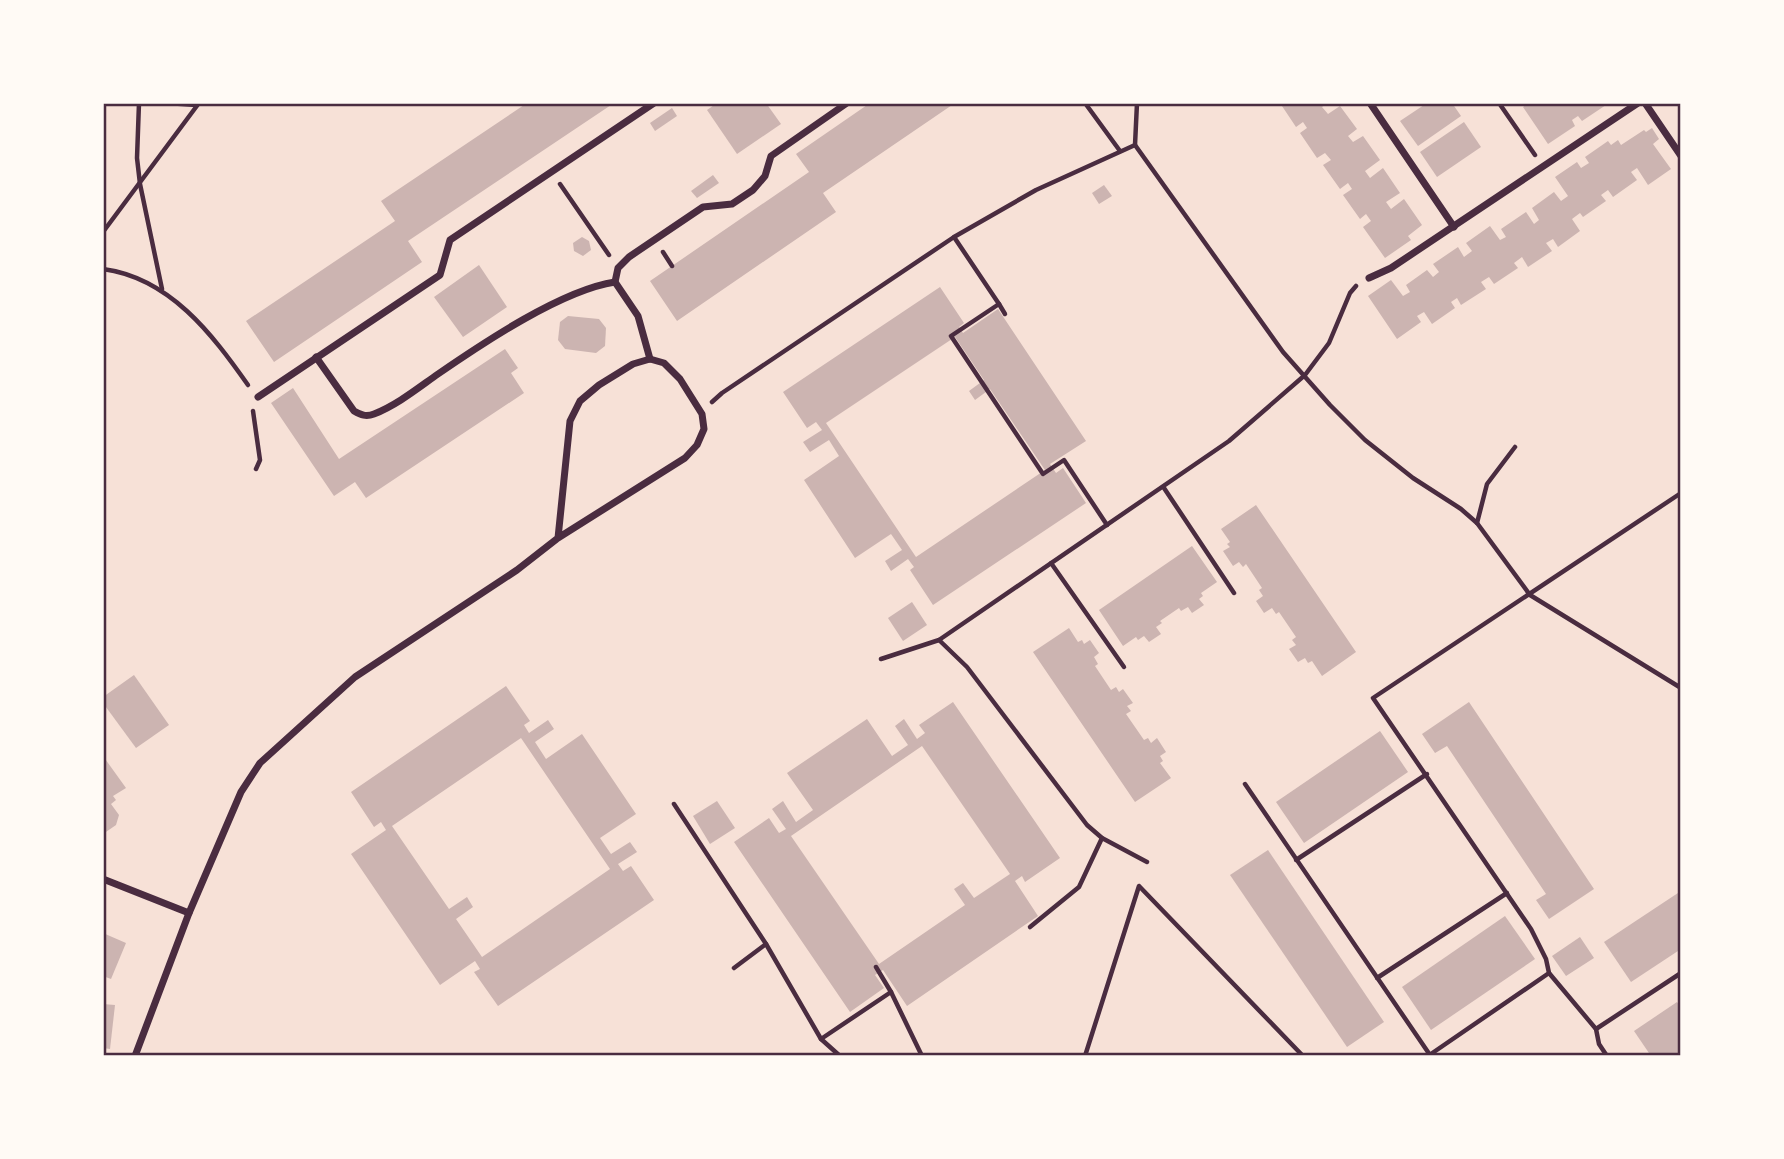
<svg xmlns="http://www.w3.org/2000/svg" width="1784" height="1159" font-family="'Space Grotesk',sans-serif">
	<rect width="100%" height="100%" fill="#f7e1d7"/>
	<g fill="#ccb4b1" fill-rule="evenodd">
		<polygon points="527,103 614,103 408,241 422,262 274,362 246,321 395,221 381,201"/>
		<polygon points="717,103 766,103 781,124 737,154 707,110"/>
		<polygon points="870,103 955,103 823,193 836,212 677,321 650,281 809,172 796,154"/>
		<polygon points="1280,103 1327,103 1322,107 1328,114 1340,106 1357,129 1348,136 1353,142 1363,136 1380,160 1365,171 1370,178 1383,168 1400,193 1386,202 1391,209 1404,199 1422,225 1408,236 1411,240 1385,258 1363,227 1371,221 1366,214 1360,219 1343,195 1352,189 1348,183 1340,189 1323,165 1331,160 1325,153 1317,158 1300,133 1307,128 1303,122 1296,127"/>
		<polygon points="1427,103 1452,103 1461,116 1418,146 1400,121"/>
		<polygon points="1528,103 1605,103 1606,105 1582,121 1578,116 1572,120 1575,126 1548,144 1523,107"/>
		<polygon points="672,108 677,116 655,131 650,123"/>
		<polygon points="1464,122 1481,147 1437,177 1420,152"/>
		<polygon points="1652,128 1659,139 1653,144 1671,169 1648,185 1637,168 1631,172 1637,180 1613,197 1608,190 1601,195 1606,201 1583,217 1580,213 1572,219 1580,231 1558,247 1553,239 1546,243 1552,251 1528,267 1522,257 1514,263 1518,268 1494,284 1489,277 1481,282 1486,289 1461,305 1457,298 1451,302 1455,308 1432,324 1424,312 1417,316 1421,322 1397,339 1368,296 1391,280 1403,296 1410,292 1406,285 1427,270 1433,277 1439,272 1433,264 1458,247 1464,257 1472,251 1466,243 1490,226 1500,240 1506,237 1501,229 1526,212 1534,224 1539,220 1532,208 1554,192 1561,201 1568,196 1555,177 1577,162 1581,168 1589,163 1585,157 1608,141 1611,145 1618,140 1621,145 1644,130 1646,132"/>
		<polygon points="713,175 719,183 697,198 691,191"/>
		<polygon points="1104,185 1112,196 1099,204 1092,193"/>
		<polygon points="582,237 589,241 591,250 583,256 574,251 573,243"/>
		<polygon points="479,265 507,307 463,337 434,297"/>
		<path d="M940,287L964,323L959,327L963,333L998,309L1086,441L1050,464L1056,473L1063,468L1086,503L933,605L910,570L914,567L908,559L891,571L885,561L902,550L891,534L855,558L804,480L839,456L829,440L810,452L803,442L822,430L816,422L807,428L783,392ZM955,337L984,380L969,391L975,400L990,389L1045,470L916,557L826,423Z"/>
		<polygon points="568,316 599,319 606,328 605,346 596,353 565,349 558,340 560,322"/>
		<polygon points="505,349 518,368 511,373 524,393 366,498 355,482 334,496 271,403 293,388 339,459"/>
		<polygon points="1256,505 1356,652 1322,676 1312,661 1308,663 1305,658 1298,662 1289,649 1296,645 1292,640 1296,637 1279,612 1276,614 1272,608 1264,613 1256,601 1263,596 1259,590 1262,588 1246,564 1243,567 1239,562 1233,566 1223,551 1230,547 1227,544 1230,542 1221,529"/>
		<polygon points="1192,546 1217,582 1201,593 1203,596 1199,599 1204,605 1192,613 1188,607 1181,611 1179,608 1160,621 1162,623 1156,627 1161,634 1149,642 1144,636 1138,640 1136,637 1123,646 1099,610"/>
		<polygon points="912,602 927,625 903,641 888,618"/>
		<polygon points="1069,628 1078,642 1082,640 1084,644 1090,640 1099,653 1094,657 1098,664 1095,666 1111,690 1116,687 1119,692 1123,689 1133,703 1127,706 1131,711 1126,714 1144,740 1148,738 1151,743 1157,738 1166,752 1160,756 1163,761 1160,763 1171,778 1135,802 1033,652"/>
		<polygon points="134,675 169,725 136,748 103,703 103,697"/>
		<path d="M506,686L530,721L524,725L529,733L548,720L554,729L535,742L546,759L582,734L636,814L600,838L611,854L630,842L637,852L618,864L623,871L631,866L654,900L498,1006L474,972L480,969L475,961L440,985L351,854L386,830L381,822L374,827L351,792ZM521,738L610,869L482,957L456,919L473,907L467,897L449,909L392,826Z"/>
		<path d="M953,702L1060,858L1025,882L1022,876L1015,881L1038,916L907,1006L883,970L875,975L884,988L850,1012L734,842L769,818L779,833L786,829L772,809L783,801L796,822L813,810L787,773L867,719L892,756L908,745L895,726L904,719L917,739L925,733L919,725ZM922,746L1010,874L974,898L963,883L954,889L965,905L879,964L791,836Z"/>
		<polygon points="1469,702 1594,889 1549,919 1536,900 1546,894 1447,746 1435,753 1422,734"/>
		<polygon points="1380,731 1408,772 1304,843 1276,802"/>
		<polygon points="103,756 126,788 113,796 116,800 111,804 119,815 116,825 103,834"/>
		<polygon points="717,801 735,828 710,844 693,816"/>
		<polygon points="1268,850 1384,1022 1347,1047 1230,875"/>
		<polygon points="1681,891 1681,949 1631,982 1604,942"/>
		<polygon points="1505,916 1535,959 1431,1030 1402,987"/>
		<polygon points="103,933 126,943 111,979 103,976"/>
		<polygon points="1580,937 1594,958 1566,976 1552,956"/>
		<polygon points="1677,1002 1681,1008 1681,1056 1651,1056 1634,1031"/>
		<polygon points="103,1004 115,1005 110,1049 103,1048"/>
	</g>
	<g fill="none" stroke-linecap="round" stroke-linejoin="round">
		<g stroke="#4a2c40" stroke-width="4.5">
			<polyline points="139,103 137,158 140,184 162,289"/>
			<polyline points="167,103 196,105"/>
			<polyline points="1085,103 1120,151"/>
			<polyline points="1137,103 1135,145 1283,352 1330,405 1365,440 1413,478 1461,509 1477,523 1530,595 1681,688"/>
			<polyline points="1499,103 1535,155"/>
			<polyline points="560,184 609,255"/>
			<polyline points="103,232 199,103"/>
			<polyline points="954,237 999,304 951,336 1043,474 1064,460 1107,525"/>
			<polyline points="663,252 672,266"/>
			<path d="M103,269C170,278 212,334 248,385"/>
			<polyline points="999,304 1005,314"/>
			<polyline points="712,402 722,393 954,237 1036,190 1135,145"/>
			<polyline points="253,411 260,460 256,469"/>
			<polyline points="1164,488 1234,593"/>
			<polyline points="1477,523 1487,484 1515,447"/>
			<polyline points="1051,563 1124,667"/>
			<polyline points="939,640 1229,441 1305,375 1329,343 1350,293 1356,286"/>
			<polyline points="881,659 939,640 967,667 1087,825 1102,838 1147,862"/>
			<polyline points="1245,784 1430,1055"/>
			<polyline points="674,804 766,944 821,1039 840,1056"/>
			<polyline points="1296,860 1427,774"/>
			<polyline points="1030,927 1079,887 1102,838"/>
			<polyline points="734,968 766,944"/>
			<polyline points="1549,973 1596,1029 1599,1044 1607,1056"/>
			<polyline points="1377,978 1507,893"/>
			<polyline points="891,992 922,1056"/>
			<polyline points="1596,1029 1681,973"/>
			<polyline points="821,1039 891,992 876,967"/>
			<polyline points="1085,1056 1139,886 1303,1056"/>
			<polyline points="1428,1056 1549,973 1546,959 1531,929 1373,698 1681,493"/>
		</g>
		<g stroke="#4a2c40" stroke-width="7">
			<polyline points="1370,103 1454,227"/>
			<polyline points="1645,103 1681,156"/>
			<polyline points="1369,278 1391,268 1638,103"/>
			<path d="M316,357L354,411C361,415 366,417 374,414C397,405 418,388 438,374C483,343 562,290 615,282"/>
			<polyline points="650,359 638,316 615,282 618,268 629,257 703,207 732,204 753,190 765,176 771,156 847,103"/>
			<polyline points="258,397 440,275 450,240 654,103"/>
			<polyline points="103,879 189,913"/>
			<polyline points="135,1056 189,913 241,792 260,763 355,677 517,570 558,538 685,458 697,445 704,429 702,414 680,379 664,363 650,359 633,364 599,385 580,401 570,421 558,538"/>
		</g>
	</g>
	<rect width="1784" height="1159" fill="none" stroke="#fffaf5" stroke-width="210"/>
	<rect x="105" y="105" width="1574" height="949" fill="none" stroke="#4a2c40" stroke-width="2.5"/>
</svg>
